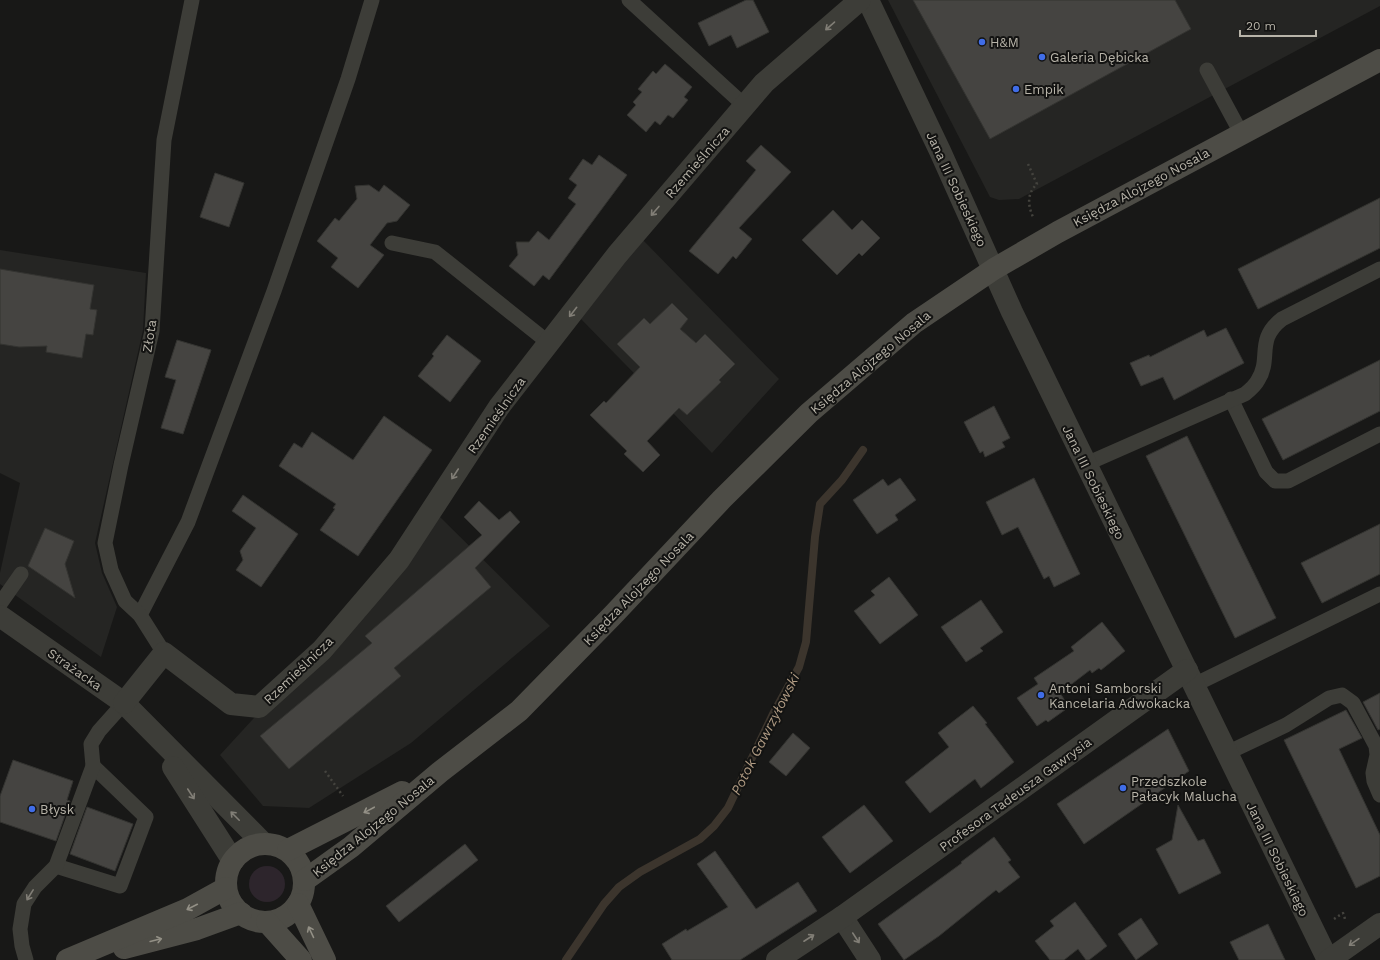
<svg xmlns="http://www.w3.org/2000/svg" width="1380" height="960" font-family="'Work Sans',sans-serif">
	<rect width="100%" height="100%" fill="#181817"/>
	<g fill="#252523">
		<polygon points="888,0 1380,0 1380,6 1019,199 999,200 990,197"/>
		<polygon points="640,237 779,379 712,453 579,317"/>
		<polygon points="0,250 146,273 143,330 95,543 102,573 117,607 101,657 0,584 0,573 20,483 0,473"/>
		<polygon points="439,516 550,626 411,743 309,808 263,806 220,755"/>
	</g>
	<circle fill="#2d252c" cx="267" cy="884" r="18"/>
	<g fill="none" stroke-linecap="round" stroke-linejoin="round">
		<polyline stroke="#3c352d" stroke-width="8" points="566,960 604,904 619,887 640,872 700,839 714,826 728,808 773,714 799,667 806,642 815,537 820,504 842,480 863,450"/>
	</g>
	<g fill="#454441" stroke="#343431">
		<polygon points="746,0 753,0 769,32 737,48 731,35 709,46 698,23"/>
		<polygon points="913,0 1175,0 1191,29 990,139"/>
		<polygon points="665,64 692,87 684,97 688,100 673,118 668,115 660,125 655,121 646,132 627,115 636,105 633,102 642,92 638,89 653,71 656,74"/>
		<polygon points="761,145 791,172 739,228 752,239 736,259 733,256 718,274 689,251 756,170 746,161"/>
		<polygon points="599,155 627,175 549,280 543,275 534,286 509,266 518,255 516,242 529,242 538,231 549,240 576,204 568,198 577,185 569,179 583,159 592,165"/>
		<polygon points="215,173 244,183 229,227 200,217"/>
		<polygon points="369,185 379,192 384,185 410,205 397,221 387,223 370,245 384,255 358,288 331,267 338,258 317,241 335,218 339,221 357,199 355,186"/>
		<polygon points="1380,198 1380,248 1258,309 1238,269"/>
		<polygon points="833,210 852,230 862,220 880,238 862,256 859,253 837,275 802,240"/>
		<polygon points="0,269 94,285 90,309 97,310 93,335 86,334 82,358 46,352 47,346 19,347 0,344"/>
		<polygon points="672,303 688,319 680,329 696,343 705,334 735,364 719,380 721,382 687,415 679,408 647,441 660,455 643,472 624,454 627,451 590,415 604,401 606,403 640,367 617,344 644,318 650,324"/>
		<polygon points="1226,328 1244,363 1174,400 1163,377 1141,386 1130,363 1149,355 1150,357 1204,330 1207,337"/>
		<polygon points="447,335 481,361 450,402 418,376 434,356 432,354"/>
		<polygon points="177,340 211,350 183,434 161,428 176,380 165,377"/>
		<polygon points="1380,360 1380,411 1283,460 1262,419"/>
		<polygon points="994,406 1010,438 1002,442 1005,447 985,457 983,451 980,453 964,422"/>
		<polygon points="384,416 432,450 358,556 320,530 335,509 333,508 336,504 279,466 294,443 302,448 312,432 353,460"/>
		<polygon points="1187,436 1276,618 1235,638 1146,456"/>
		<polygon points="900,478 916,500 895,515 898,520 877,534 853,500 883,479 888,486"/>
		<polygon points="1034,478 1080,574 1054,587 1049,576 1044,579 1018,527 1002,535 986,502"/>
		<polygon points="243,495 298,534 261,587 236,570 243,560 240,551 256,528 232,511"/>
		<polygon points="479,501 499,520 510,511 520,522 475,568 491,587 394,668 401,676 289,769 260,736 372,643 365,636 482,535 464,517"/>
		<polygon points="1380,524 1380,574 1322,603 1301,563"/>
		<polygon points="45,528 74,541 65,564 75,598 28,566"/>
		<polygon points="889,577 918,615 880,644 854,611 875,595 871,591"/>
		<polygon points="981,600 1003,632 980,648 983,651 966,662 941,627"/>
		<polygon points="1102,622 1125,651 1101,670 1099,668 1092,673 1090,670 1060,693 1069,707 1048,722 1046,720 1037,726 1017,698 1038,684 1034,678 1074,651 1071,647"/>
		<polygon points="1380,693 1380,729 1378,730 1363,702"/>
		<polygon points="973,706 987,723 985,724 1014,762 981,788 975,779 930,813 905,782 949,747 938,733"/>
		<polygon points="1346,710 1362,738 1339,749 1380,835 1380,876 1356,888 1284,740"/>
		<polygon points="1168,729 1189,771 1084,844 1057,804"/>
		<polygon points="793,733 810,748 786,776 769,762"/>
		<polygon points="13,760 73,781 67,800 70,801 56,841 0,822 0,796"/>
		<polygon points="864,805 893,841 850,873 822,837"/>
		<polygon points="1178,805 1198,841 1204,839 1221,873 1179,894 1156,849 1172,840"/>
		<polygon points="87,807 133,824 115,871 70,854"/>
		<polygon points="994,837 1011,860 1008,862 1020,877 999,893 996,890 939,936 904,960 878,924 962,863 961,862"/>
		<polygon points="465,844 478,860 399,922 386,906"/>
		<polygon points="715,851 756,909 798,882 817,911 740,960 672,960 662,944 686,929 687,931 728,907 697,864"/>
		<polygon points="1075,902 1107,946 1089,960 1086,960 1078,949 1064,960 1050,960 1035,941 1054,926 1050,921"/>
		<polygon points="1141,918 1158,944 1136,960 1118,934"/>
		<polygon points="1268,924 1285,960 1239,960 1230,942"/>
	</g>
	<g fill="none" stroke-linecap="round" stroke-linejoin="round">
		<g stroke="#44433e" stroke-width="2.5" stroke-dasharray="2 3" stroke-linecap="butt">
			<path d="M1028,164L1037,184C1026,194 1028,207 1034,219"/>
			<polyline points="325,771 343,796"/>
			<polyline points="1334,919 1343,913 1345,919"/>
		</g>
		<g stroke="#3d3d38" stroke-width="15">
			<polyline points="629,0 745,106"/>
			<polyline points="1207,70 1241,133"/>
			<polyline points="392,243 435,252 549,343"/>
			<polyline points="1231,399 1266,472 1275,481 1288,481 1380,434"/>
			<path d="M1086,464L1245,394C1250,390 1255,386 1258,380C1272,358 1255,340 1282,319L1380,269"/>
			<polyline points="0,604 21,574"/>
			<polyline points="140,615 188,522 274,291 348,79 372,0"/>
			<polyline points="164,653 140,615 125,601 111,570 105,543 121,465 152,331 164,140 192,0"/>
			<polyline points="1194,685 1380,594"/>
			<polyline points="1227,753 1286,725 1329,698 1342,695 1353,703 1376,746 1377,755 1373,773 1374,781 1380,795"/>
			<polyline points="56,866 120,886 146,817 93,766"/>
			<polyline points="26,960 22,946 20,929 24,904 35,887 56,866 93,766 91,744 99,731 124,703"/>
		</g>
		<g stroke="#3d3d38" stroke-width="22">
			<polyline points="868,0 940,151 1012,312 1328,960"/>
			<polyline points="0,616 124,703 263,843"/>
			<polyline points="124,703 164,653 231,704 259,707 322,650 399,560 499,407 617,255 764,83 860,0"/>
			<polyline points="173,767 233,861"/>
			<polyline points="842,917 870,960"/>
			<polyline points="777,960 842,917 1187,670"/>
			<polyline points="1329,960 1380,924"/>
		</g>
		<g stroke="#4d4c46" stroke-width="22">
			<circle cx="265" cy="883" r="39"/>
			<polyline points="288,850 402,792"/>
			<polyline points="305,880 351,847 440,772 519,711 613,615 722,499 809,413 914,323 994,269 1058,232 1380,60"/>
			<polyline points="298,904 325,960"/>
			<polyline points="267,922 301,960"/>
			<polyline points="124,948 197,929 241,913"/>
			<polyline points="67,960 188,909 226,888"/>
		</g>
	</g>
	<defs><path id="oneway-shaft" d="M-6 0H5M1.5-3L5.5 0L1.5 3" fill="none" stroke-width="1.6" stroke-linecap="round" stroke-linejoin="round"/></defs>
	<g stroke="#817e76">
		<use href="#oneway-shaft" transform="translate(830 26) rotate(139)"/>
		<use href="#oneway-shaft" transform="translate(655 211) rotate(131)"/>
		<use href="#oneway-shaft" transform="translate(573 312) rotate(128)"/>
		<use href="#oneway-shaft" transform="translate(455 474) rotate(123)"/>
		<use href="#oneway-shaft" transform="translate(191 794) rotate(57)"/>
		<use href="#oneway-shaft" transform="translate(235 816) rotate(-135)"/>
		<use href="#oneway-shaft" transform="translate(30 895) rotate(122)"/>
		<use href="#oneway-shaft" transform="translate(809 938) rotate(-33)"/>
		<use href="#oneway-shaft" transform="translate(856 938) rotate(57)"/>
		<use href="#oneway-shaft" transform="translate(1354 942) rotate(145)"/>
	</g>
	<g stroke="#939086">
		<use href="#oneway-shaft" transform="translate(369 810) rotate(152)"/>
		<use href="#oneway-shaft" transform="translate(192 907) rotate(153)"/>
		<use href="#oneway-shaft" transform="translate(311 932) rotate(-115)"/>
		<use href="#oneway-shaft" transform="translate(156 940) rotate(-14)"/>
	</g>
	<g fill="#406de7" stroke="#131312" stroke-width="1.5">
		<circle cx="982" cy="42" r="4"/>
		<circle cx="1042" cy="57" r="4"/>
		<circle cx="1016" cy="89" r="4"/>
		<circle cx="1041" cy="695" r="4"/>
		<circle cx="1123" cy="788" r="4"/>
		<circle cx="32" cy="809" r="4"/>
	</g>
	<g text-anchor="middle" stroke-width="4" stroke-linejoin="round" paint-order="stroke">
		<g font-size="13" fill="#b8b4a9" stroke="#131312" text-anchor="start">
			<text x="990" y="47">H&amp;M</text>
			<text x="1050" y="62">Galeria Dębicka</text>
			<text x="1024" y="94">Empik</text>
			<text x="1049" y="693">Antoni Samborski<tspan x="1049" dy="15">Kancelaria Adwokacka</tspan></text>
			<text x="1131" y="786">Przedszkole<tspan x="1131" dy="15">Pałacyk Malucha</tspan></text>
			<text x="40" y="814">Błysk</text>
		</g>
		<g font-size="13" fill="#b8b4a9" stroke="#131312">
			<text transform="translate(697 162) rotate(-49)" y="5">Rzemieślnicza</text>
			<text transform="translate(1141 187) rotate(-28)" y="5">Księdza Alojzego Nosala</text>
			<text transform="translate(957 189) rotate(65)" y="5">Jana III Sobieskiego</text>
			<text transform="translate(149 336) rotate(-81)" y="5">Złota</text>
			<text transform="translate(870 362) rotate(-40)" y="5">Księdza Alojzego Nosala</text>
			<text transform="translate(496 415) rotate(-55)" y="5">Rzemieślnicza</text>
			<text transform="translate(1094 482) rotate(64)" y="5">Jana III Sobieskiego</text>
			<text transform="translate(638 588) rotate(-46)" y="5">Księdza Alojzego Nosala</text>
			<text transform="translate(75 669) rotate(35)" y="5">Strażacka</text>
			<text transform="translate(298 670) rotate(-44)" y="5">Rzemieślnicza</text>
			<text transform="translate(1015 794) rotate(-36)" y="5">Profesora Tadeusza Gawrysia</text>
			<text transform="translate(373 826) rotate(-39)" y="5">Księdza Alojzego Nosala</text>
			<text transform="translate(1278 859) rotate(64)" y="5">Jana III Sobieskiego</text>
		</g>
		<g font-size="14" font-style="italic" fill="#b09b83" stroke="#131312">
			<text transform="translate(765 734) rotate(-63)" y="5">Potok Gawrzyłowski</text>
		</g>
	</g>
	<path d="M1240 30v6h76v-6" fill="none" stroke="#b8b4a9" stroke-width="2"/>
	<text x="1246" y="30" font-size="12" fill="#b8b4a9" stroke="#131312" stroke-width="3" paint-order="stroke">20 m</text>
</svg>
